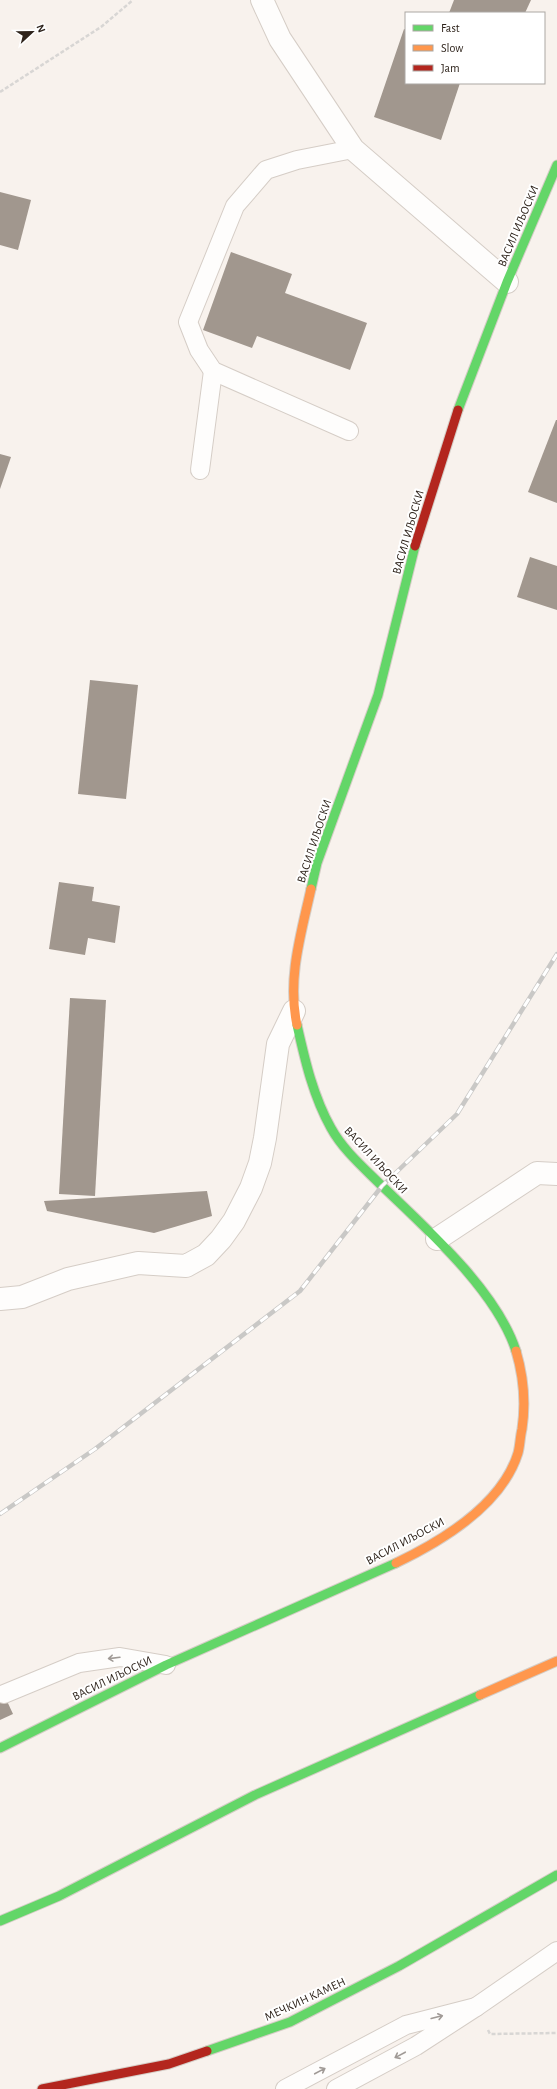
<svg xmlns="http://www.w3.org/2000/svg" width="557" height="2089" font-family="'Alegreya Sans',sans-serif">
	<rect width="100%" height="100%" fill="#f8f2ed"/>
	<g fill="#a1978e">
		<polygon points="454,0 531,0 525,13 449,13"/>
		<polygon points="404,29 406,30 406,83 460,83 441,140 374,117"/>
		<polygon points="0,192 31,200 18,250 0,245"/>
		<polygon points="231,252 292,274 285,293 367,323 350,370 257,336 252,348 203,330"/>
		<polygon points="556,420 557,420 557,503 528,492"/>
		<polygon points="0,454 11,457 0,489"/>
		<polygon points="530,557 557,566 557,610 517,597"/>
		<polygon points="90,680 138,685 126,799 78,794"/>
		<polygon points="59,882 94,887 92,901 120,906 115,943 88,938 85,955 49,949"/>
		<polygon points="70,998 106,1000 95,1196 59,1194"/>
		<polygon points="207,1191 212,1216 154,1233 47,1211 44,1201"/>
		<polygon points="0,1686 13,1714 0,1720"/>
	</g>
	<g fill="none" stroke-linecap="round" stroke-linejoin="round">
		<g stroke="#d5cdc6" stroke-width="20">
			<g id="lane">
				<polyline points="349,431 213,371 199,350 188,322 235,206 266,170 297,160 353,149"/>
				<polyline points="200,470 213,371"/>
				<polyline points="4,1694 79,1663 120,1657 166,1665"/>
				<polyline points="476,2007 557,1951"/>
				<polyline points="285,2089 406,2025 476,2007 416,2046 336,2089"/>
			</g>
		</g>
		<g stroke="#d5cdc6" stroke-width="24">
			<g id="street">
				<polyline points="262,0 280,39 353,149 507,282"/>
				<polyline points="437,1239 537,1173 557,1174"/>
				<polyline points="0,1299 22,1297 68,1279 138,1263 186,1266 206,1255 221,1239 234,1221 251,1188 260,1163 265,1138 278,1044 294,1011"/>
			</g>
		</g>
		<g stroke="#d5cdc6" stroke-width="11">
			<g id="fast">
				<polyline points="458,410 507,282 557,165"/>
				<polyline points="311,889 317,863 378,695 415,546"/>
				<path d="M297,1025C305,1060 313,1096 331,1128C343,1150 364,1168 381,1185C426,1228 497,1291 516,1351"/>
				<polyline points="0,1748 166,1665 396,1563"/>
				<polyline points="0,1921 59,1896 255,1795 480,1695"/>
				<polyline points="207,2051 290,2022 399,1966 557,1875"/>
			</g>
		</g>
		<g stroke="#d5cdc6" stroke-width="11">
			<g id="slow">
				<path d="M297,1025C287,979 301,934 311,889"/>
				<path d="M396,1563C442,1541 502,1505 518,1453C520,1446 520,1437 522,1429C526,1402 524,1378 516,1351"/>
				<polyline points="480,1695 557,1661"/>
			</g>
		</g>
		<g stroke="#d5cdc6" stroke-width="11">
			<g id="jam">
				<polyline points="415,546 458,410"/>
				<polyline points="42,2089 169,2064 207,2051"/>
			</g>
		</g>
		<g stroke="#d8d6d4" stroke-width="2.5" stroke-dasharray="4 2" stroke-linecap="butt">
			<polyline points="0,92 101,27 133,0"/>
			<polyline points="488,2030 490,2034 557,2033"/>
		</g>
		<use href="#lane" stroke="#fefdfc" stroke-width="18"/>
		<use href="#street" stroke="#fefdfc" stroke-width="22"/>
		<use href="#fast" stroke="#63d668" stroke-width="9"/>
		<use href="#slow" stroke="#ff974d" stroke-width="9"/>
		<use href="#jam" stroke="#b3261e" stroke-width="9"/>
		<g stroke="#c9c8c6" stroke-width="4.5">
			<polyline id="rail" points="0,1514 95,1449 300,1291 382,1186 457,1114 557,954"/>
		</g>
		<use href="#rail" stroke="#fff" stroke-width="3" stroke-dasharray="9" stroke-linecap="butt"/>
	</g>
	<defs><path id="oneway-shaft" d="M-6 0H5M1.5-3L5.5 0L1.5 3" fill="none" stroke-width="1.6" stroke-linecap="round" stroke-linejoin="round"/></defs>
	<g stroke="#a09a96">
		<use href="#oneway-shaft" transform="translate(114 1658) rotate(173)"/>
		<use href="#oneway-shaft" transform="translate(437 2017) rotate(-14)"/>
		<use href="#oneway-shaft" transform="translate(400 2055) rotate(152)"/>
		<use href="#oneway-shaft" transform="translate(320 2071) rotate(-28)"/>
	</g>
	<g text-anchor="middle" stroke-width="4" stroke-linejoin="round" paint-order="stroke">
		<g font-size="12" fill="#2d221a" stroke="#fff">
			<text transform="translate(518 226) rotate(-67)" y="4">ВАСИЛ ИЉОСКИ</text>
			<text transform="translate(408 532) rotate(-74)" y="4">ВАСИЛ ИЉОСКИ</text>
			<text transform="translate(314 841) rotate(-72)" y="4">ВАСИЛ ИЉОСКИ</text>
			<text transform="translate(376 1160) rotate(47)" y="4">ВАСИЛ ИЉОСКИ</text>
			<text transform="translate(405 1541) rotate(-28)" y="4">ВАСИЛ ИЉОСКИ</text>
			<text transform="translate(112 1678) rotate(-26)" y="4">ВАСИЛ ИЉОСКИ</text>
			<text transform="translate(305 1999) rotate(-25)" y="4">МЕЧКИН КАМЕН</text>
		</g>
	</g>
	<rect x="405" y="12" width="140" height="72" fill="#ffffff" stroke="#aba7a3"/>
	<rect x="413" y="25" width="20" height="6" fill="#63d668" stroke="#aba7a3"/>
	<text x="441" y="32" font-size="12" fill="#2d221a">Fast</text>
	<rect x="413" y="45" width="20" height="6" fill="#ff974d" stroke="#aba7a3"/>
	<text x="441" y="52" font-size="12" fill="#2d221a">Slow</text>
	<rect x="413" y="65" width="20" height="6" fill="#b3261e" stroke="#aba7a3"/>
	<text x="441" y="72" font-size="12" fill="#2d221a">Jam</text>
	<g transform="translate(32 32) rotate(68)" stroke="#ffffff" stroke-width="3" paint-order="stroke">
	<path d="M0-3L7 15L0 10L-7 15Z" fill="#2d221a"/>
	<text y="-6" font-size="11" font-weight="bold" text-anchor="middle" fill="#2d221a">N</text>
	</g>
</svg>
